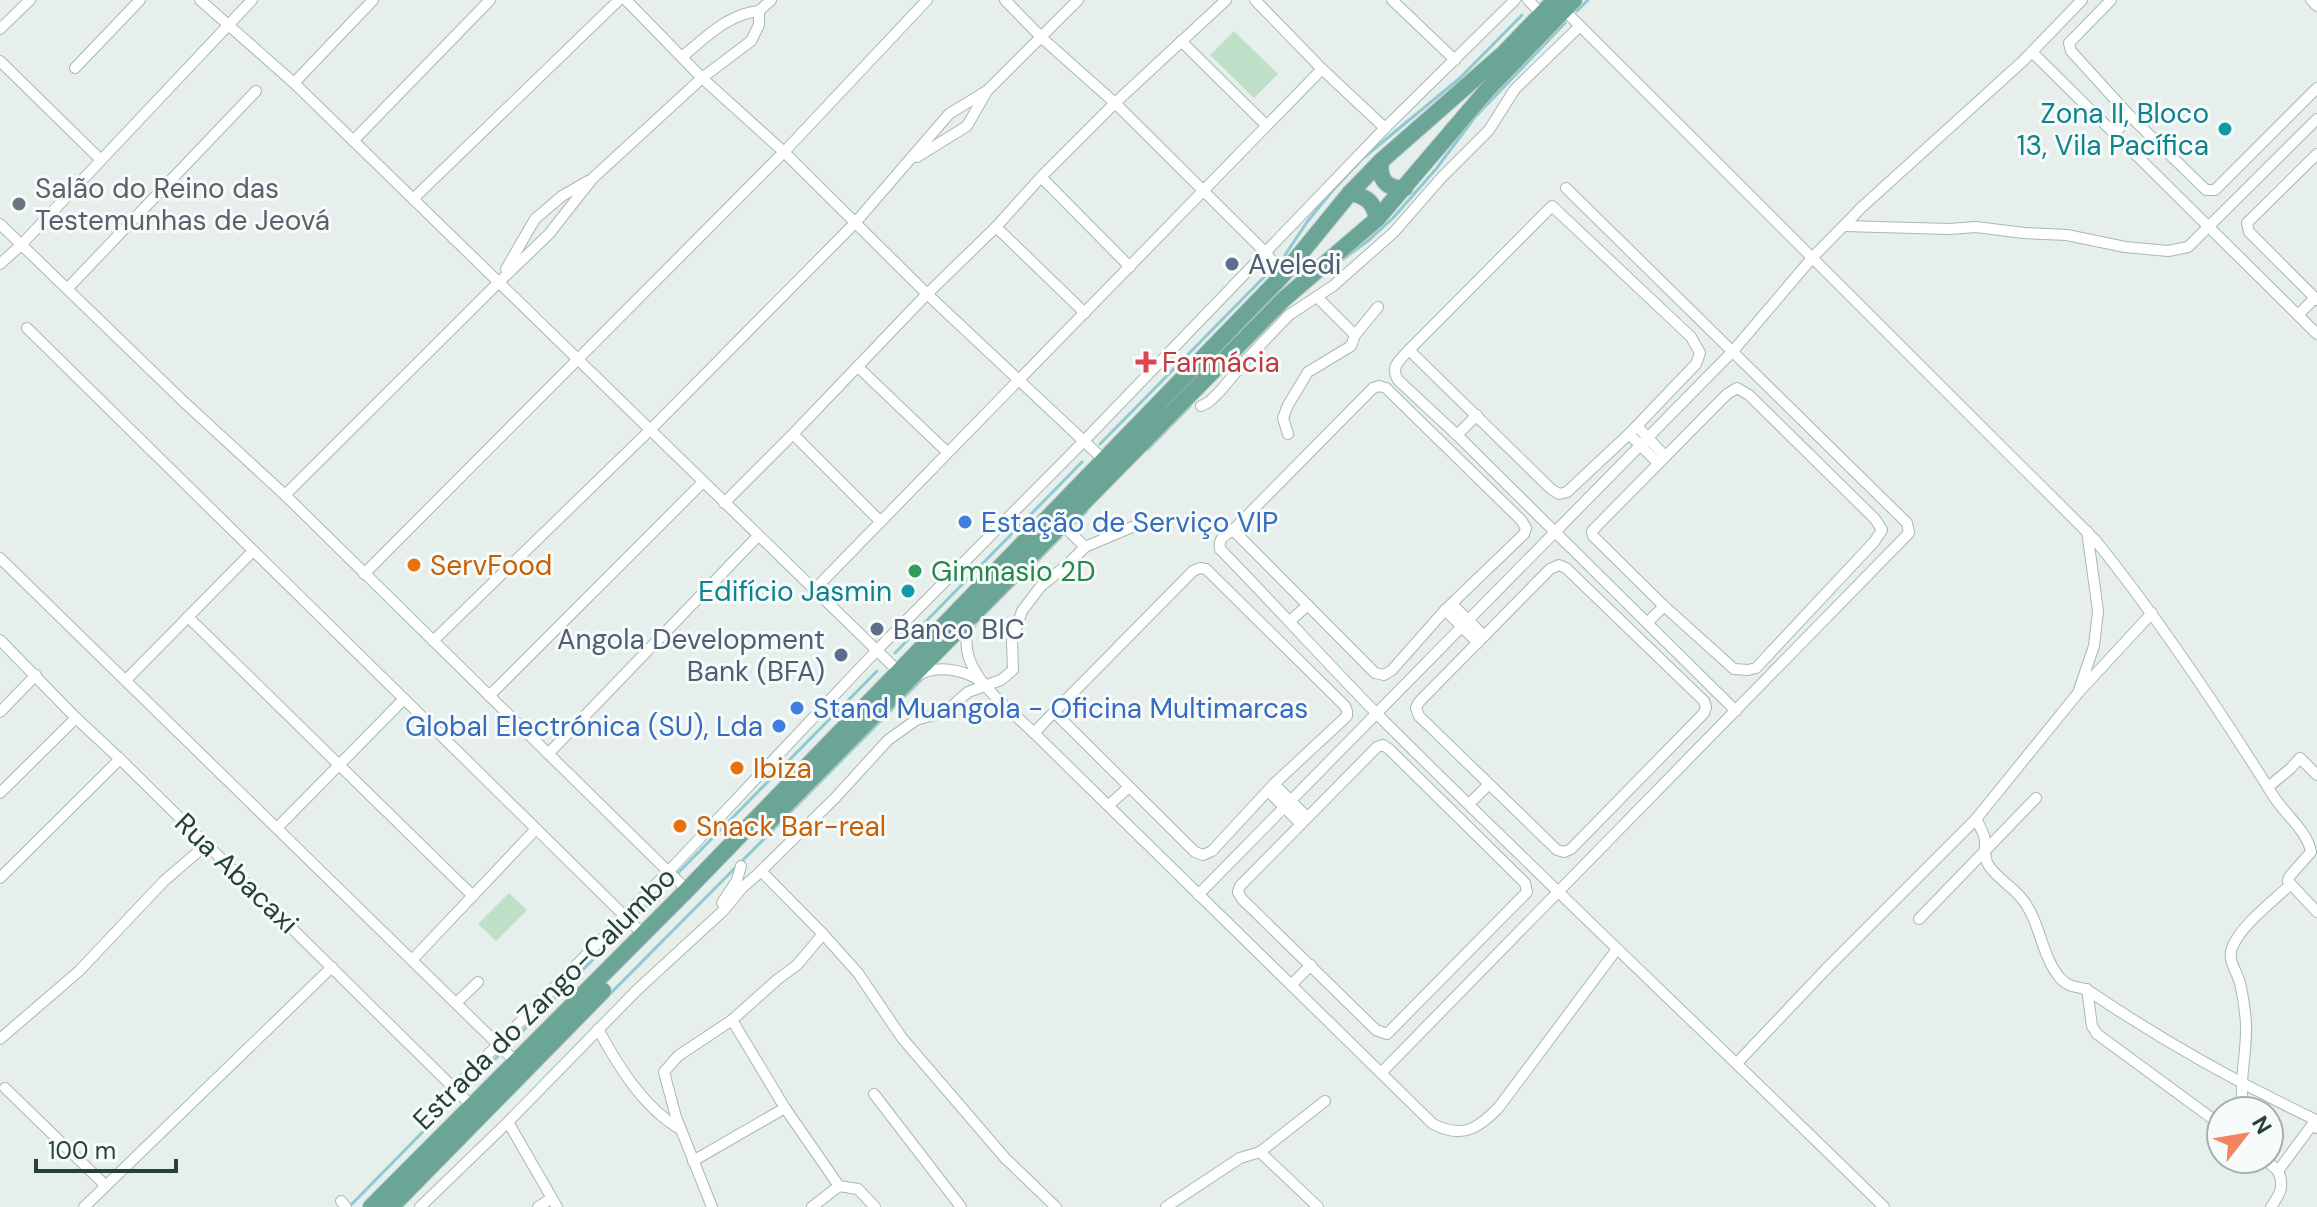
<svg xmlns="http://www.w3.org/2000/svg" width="2317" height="1207" font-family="'DM Sans',sans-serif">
	<rect width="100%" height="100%" fill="#e6efeb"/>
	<g fill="#bfe0c8">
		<polygon points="1234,31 1278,74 1254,98 1210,55"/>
		<polygon points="509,893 527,910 496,941 478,924"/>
	</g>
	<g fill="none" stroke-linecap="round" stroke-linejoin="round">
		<g stroke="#8ec9d4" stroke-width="3">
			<polyline points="1577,11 1588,0"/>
			<polyline points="1285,255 1307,222 1333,190 1362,159 1460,78 1522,15"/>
			<polyline points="1339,262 1369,240 1393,218 1436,169 1475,117 1565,23"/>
			<polyline points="1100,444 1267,274"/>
			<polyline points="1147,450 1190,406"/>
			<polyline points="1073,525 1087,511"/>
			<polyline points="974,625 1060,538"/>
			<polyline points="895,653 1082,462"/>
			<polyline points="743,860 923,678"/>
			<polyline points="679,872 877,671"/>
			<polyline points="634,919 662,890"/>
			<polyline points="608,996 736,867"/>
			<polyline points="506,1048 626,926"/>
			<polyline points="471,1084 498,1056"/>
			<polyline points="352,1204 453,1101"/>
		</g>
		<g stroke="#a8b8b2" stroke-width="12">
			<g id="street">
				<polyline points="200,0 294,83 898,671"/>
				<polyline points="626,0 702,78 784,152 927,294 1104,460"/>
				<polyline points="1005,0 1042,38 1115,103 1266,253 1283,275"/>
				<polyline points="1255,0 1322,69 1385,128"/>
				<polyline points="1392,0 1455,60"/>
				<polyline points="1528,0 1542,14"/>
				<polyline points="2111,0 2069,43 2071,51 2130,116 2206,190 2215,190 2317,88"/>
				<polyline points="2311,0 2317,6"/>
				<path d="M1564,10L2096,541C2161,622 2219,709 2274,797C2285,814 2308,832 2311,852L2289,877L2288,881L2317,912"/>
				<polyline points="0,29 30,0"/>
				<polyline points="1181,41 1266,125"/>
				<polyline points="2032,52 2317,334"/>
				<path d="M682,57C706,37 728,14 759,11"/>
				<polyline points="0,61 101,160"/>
				<polyline points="75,68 140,0"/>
				<polyline points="294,83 373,0"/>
				<polyline points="2114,134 2130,116"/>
				<polyline points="353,141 490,0"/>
				<polyline points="2317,154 2247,223 2249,232 2317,300"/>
				<polyline points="917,157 967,126 987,91"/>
				<polyline points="1041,177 1130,267"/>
				<polyline points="413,199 619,0"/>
				<polygon points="1552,206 1691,337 1700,353 1696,364 1629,434 1567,492 1559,494 1551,489 1409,350"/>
				<polyline points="0,224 184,402 285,495 687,890"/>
				<polyline points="1844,226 1949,229 1976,227 2024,233 2067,235 2125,247 2168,251 2188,247 2317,119"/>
				<polyline points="996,227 1085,313"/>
				<polyline points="0,264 21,245 252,0"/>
				<polyline points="506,269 535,219 562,196 588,181"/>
				<polyline points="67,289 256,91"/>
				<polyline points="1317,297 1355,335"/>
				<polyline points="2298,315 2315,298"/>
				<polyline points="27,328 643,934"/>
				<path d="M1409,350C1400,360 1390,366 1398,380L1457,435L1736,711"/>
				<polyline points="858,367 947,452"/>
				<polygon points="1737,388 1749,395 1875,519 1882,530 1874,542 1756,668 1748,670 1734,669 1664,606 1593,536 1592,531 1727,394"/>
				<polyline points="1201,406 1209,402 1221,390 1246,360 1289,315 1333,286 1394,232 1442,177 1489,130 1515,89 1580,26"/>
				<polyline points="1637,426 1664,455"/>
				<polyline points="793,434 880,521"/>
				<polyline points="1288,434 1283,418 1288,405 1308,372 1351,346 1355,335 1378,307"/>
				<polyline points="1629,434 1657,462"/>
				<polyline points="1457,435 1477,415"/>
				<polyline points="285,495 499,282 549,234 593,178 702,78 751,41 759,25 759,11 771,0"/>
				<polyline points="724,503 793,434 927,294 996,227 1041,177 1115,103 1226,0"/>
				<polyline points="1062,524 1085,547"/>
				<path d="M1233,530L1375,673L1384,675L1392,670L1445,610L1524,534L1526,528L1521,520L1386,388L1379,386L1373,388L1233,530C1225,535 1218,538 1220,549C1274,604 1325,661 1379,716C1545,882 1716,1042 1884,1207"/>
				<polyline points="0,558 516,1062"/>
				<polygon points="1559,565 1566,568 1704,701 1706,707 1704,713 1571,849 1564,852 1557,850 1419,716 1416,708 1419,702 1550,569"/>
				<polyline points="364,574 784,152 927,0"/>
				<polyline points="814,590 1322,69"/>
				<polyline points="1452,604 1484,636"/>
				<polyline points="1445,610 1478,643"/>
				<polyline points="188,617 473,896"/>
				<polyline points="1290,621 1308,605"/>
				<path d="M971,622C950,668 1006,705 1034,733"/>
				<polyline points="1647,623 1664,606"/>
				<polyline points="0,640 76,718 120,759 473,1107"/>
				<polyline points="433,641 650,430 855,223 949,114 988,90 1078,0"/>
				<path d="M918,675C938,665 961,669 979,680"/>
				<polyline points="126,680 253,551"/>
				<polyline points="2079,690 2094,646 2098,611 2087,531"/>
				<polyline points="489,696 703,482"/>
				<polyline points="0,712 36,675"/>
				<path d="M1054,712L1195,852L1203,855L1212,851L1274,784L1347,716V711L1345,706L1206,569L1200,568L1193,571L1054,712L1034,733L1433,1124C1462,1139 1478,1129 1499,1107L1617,949"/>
				<polygon points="1383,745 1389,749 1525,883 1527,892 1387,1034 1376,1030 1242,899 1238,892 1240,886 1377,747"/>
				<polyline points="548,754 758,536"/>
				<polyline points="1274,784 1307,817"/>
				<polyline points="2268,787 2290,769 2300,758 2317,775"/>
				<polyline points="1268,791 1301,824"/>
				<polyline points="0,793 76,718"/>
				<polyline points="1469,804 1488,785"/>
				<polyline points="1109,805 1129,787"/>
				<path d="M1976,819C1979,825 1982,830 1984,836C1987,846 1982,856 1989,866C2001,883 2019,889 2030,911C2041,932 2044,959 2060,978C2072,991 2080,984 2092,993C2163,1041 2238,1083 2316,1120"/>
				<polyline points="277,828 404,699"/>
				<polyline points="0,878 120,759"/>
				<polyline points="1198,895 1733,351 1812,258 1862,207 2023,61 2082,0"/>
				<polyline points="722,903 737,880 741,866"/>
				<polyline points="1919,919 2036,798"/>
				<polyline points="823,934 858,973 902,1038 1005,1158 1056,1207"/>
				<polyline points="412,960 536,829"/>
				<polyline points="1291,985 1311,965"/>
				<polyline points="2087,989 2092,1026 2097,1034 2221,1125"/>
				<polyline points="456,1003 478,982"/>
				<polyline points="732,1020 785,1108 839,1186"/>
				<path d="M598,1029C618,1066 643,1107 680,1129"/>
				<polyline points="0,1039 79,971 164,881 207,844"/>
				<polyline points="1737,1063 1829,966 1976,819 2078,693 2152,613"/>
				<polyline points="1381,1073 1909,533 1907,523 1566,188"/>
				<polyline points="5,1088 106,1186"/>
				<polyline points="455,1088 668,872 876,651 1083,442 1385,128 1515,0"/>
				<polyline points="874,1094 961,1207"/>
				<path d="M2244,1111C2237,1078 2250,1046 2245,1013C2244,1003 2242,992 2240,983C2237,972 2227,959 2232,948C2240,926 2273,901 2290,885"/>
				<polyline points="508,1122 557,1207"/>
				<polyline points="1260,1152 1325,1101"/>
				<polyline points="2265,1159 2278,1171 2312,1125 2317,1128"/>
				<polyline points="693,1161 785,1108"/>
				<polyline points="341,1201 346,1207"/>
				<polyline points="84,1207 332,967"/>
				<polyline points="420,1207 508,1122 637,990 724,910 742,888 758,874 836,797 888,740 916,720 934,715 952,706 968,692 1001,680 1013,670 1012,641 1022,611 1041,586 1067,565 1085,547 1144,522"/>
				<polyline points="538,1207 552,1198"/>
				<polyline points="712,1207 676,1117 664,1072 678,1056 732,1020 778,979 797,965 823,934 761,871"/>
				<polyline points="812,1207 839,1186 858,1189 875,1207"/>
				<polyline points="1166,1207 1240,1158 1260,1152 1318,1207"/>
				<path d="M2271,1207C2280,1194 2285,1186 2278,1171"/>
			</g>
		</g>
		<g stroke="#c2cac8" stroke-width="18">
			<g id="primary">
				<path d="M1381,161C1378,179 1387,190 1405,188"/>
				<path d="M1350,193C1366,196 1374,202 1377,219"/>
				<polyline points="762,829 1284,299 1377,219 1487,90 1574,0"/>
				<polyline points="371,1207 687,890 1283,275 1350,193 1381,161 1504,53 1555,0"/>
				<polyline points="391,1207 603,991"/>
			</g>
		</g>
		<use href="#street" stroke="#fff" stroke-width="10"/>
		<use href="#primary" stroke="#6aa596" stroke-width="16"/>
	</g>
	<g fill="#0f9aa8" stroke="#f7fbf9" stroke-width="3">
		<circle cx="2225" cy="129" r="8"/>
		<circle cx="908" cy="591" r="8"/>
	</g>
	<circle fill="#6b7280" stroke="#f7fbf9" stroke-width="3" cx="19" cy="204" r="8"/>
	<g fill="#5c6f8a" stroke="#f7fbf9" stroke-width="3">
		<circle cx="1232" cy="264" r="8"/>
		<circle cx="877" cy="629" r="8"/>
		<circle cx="841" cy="655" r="8"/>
	</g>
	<path fill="#e0444e" stroke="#f7fbf9" stroke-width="3" d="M1142 350h8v8h8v8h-8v8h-8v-8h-8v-8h8z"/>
	<g fill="#3f7fe0" stroke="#f7fbf9" stroke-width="3">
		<circle cx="965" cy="522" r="8"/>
		<circle cx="797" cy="708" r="8"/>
		<circle cx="779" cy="726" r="8"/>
	</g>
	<g fill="#e8710a" stroke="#f7fbf9" stroke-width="3">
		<circle cx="414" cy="565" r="8"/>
		<circle cx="737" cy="768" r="8"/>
		<circle cx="680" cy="826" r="8"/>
	</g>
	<circle fill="#2e9e5b" stroke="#f7fbf9" stroke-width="3" cx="915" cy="571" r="8"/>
	<g text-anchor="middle" stroke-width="6" stroke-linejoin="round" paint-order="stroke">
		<g font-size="28" fill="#0d838f" stroke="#f7fbf9" text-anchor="end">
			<text x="2209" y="123">Zona II, Bloco<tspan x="2209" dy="32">13, Vila Pacífica</tspan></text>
			<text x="892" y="601">Edifício Jasmin</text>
		</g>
		<g font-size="28" fill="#5b616d" stroke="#f7fbf9" text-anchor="start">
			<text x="35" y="198">Salão do Reino das<tspan x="35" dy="32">Testemunhas de Jeová</tspan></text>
		</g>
		<g font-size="28" fill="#4e5e75" stroke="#f7fbf9" text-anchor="start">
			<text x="1248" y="274">Aveledi</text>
			<text x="893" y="639">Banco BIC</text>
			<text x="825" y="649" text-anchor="end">Angola Development<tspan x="825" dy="32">Bank (BFA)</tspan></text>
		</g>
		<g font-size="28" fill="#be3a42" stroke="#f7fbf9" text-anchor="start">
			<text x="1162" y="372">Farmácia</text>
		</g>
		<g font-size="28" fill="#366cbe" stroke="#f7fbf9" text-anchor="start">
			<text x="981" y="532">Estação de Serviço VIP</text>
			<text x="813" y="718">Stand Muangola - Oficina Multimarcas</text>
			<text x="763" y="736" text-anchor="end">Global Electrónica (SU), Lda</text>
		</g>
		<g font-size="28" fill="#c56008" stroke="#f7fbf9" text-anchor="start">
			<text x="430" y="575">ServFood</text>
			<text x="753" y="778">Ibiza</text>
			<text x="696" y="836">Snack Bar-real</text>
		</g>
		<g font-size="28" fill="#27864d" stroke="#f7fbf9" text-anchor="start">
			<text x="931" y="581">Gimnasio 2D</text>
		</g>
		<g font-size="28" fill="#24423a" stroke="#f7fbf9">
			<text transform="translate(237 873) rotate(44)" y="10">Rua Abacaxi</text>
			<text transform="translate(544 998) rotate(-45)" y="10">Estrada do Zango-Calumbo</text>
		</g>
	</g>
	<g transform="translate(2245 1135) rotate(59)"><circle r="38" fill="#f7fbf9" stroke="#a3b1ad" stroke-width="2"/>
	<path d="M0-6L14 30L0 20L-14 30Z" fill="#f4845f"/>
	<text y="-12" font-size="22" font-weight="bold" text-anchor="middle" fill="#24423a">N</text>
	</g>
	<path d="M36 1159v12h140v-12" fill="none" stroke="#24423a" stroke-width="4"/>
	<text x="48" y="1159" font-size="24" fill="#24423a" stroke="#f7fbf9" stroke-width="6" paint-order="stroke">100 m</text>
</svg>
